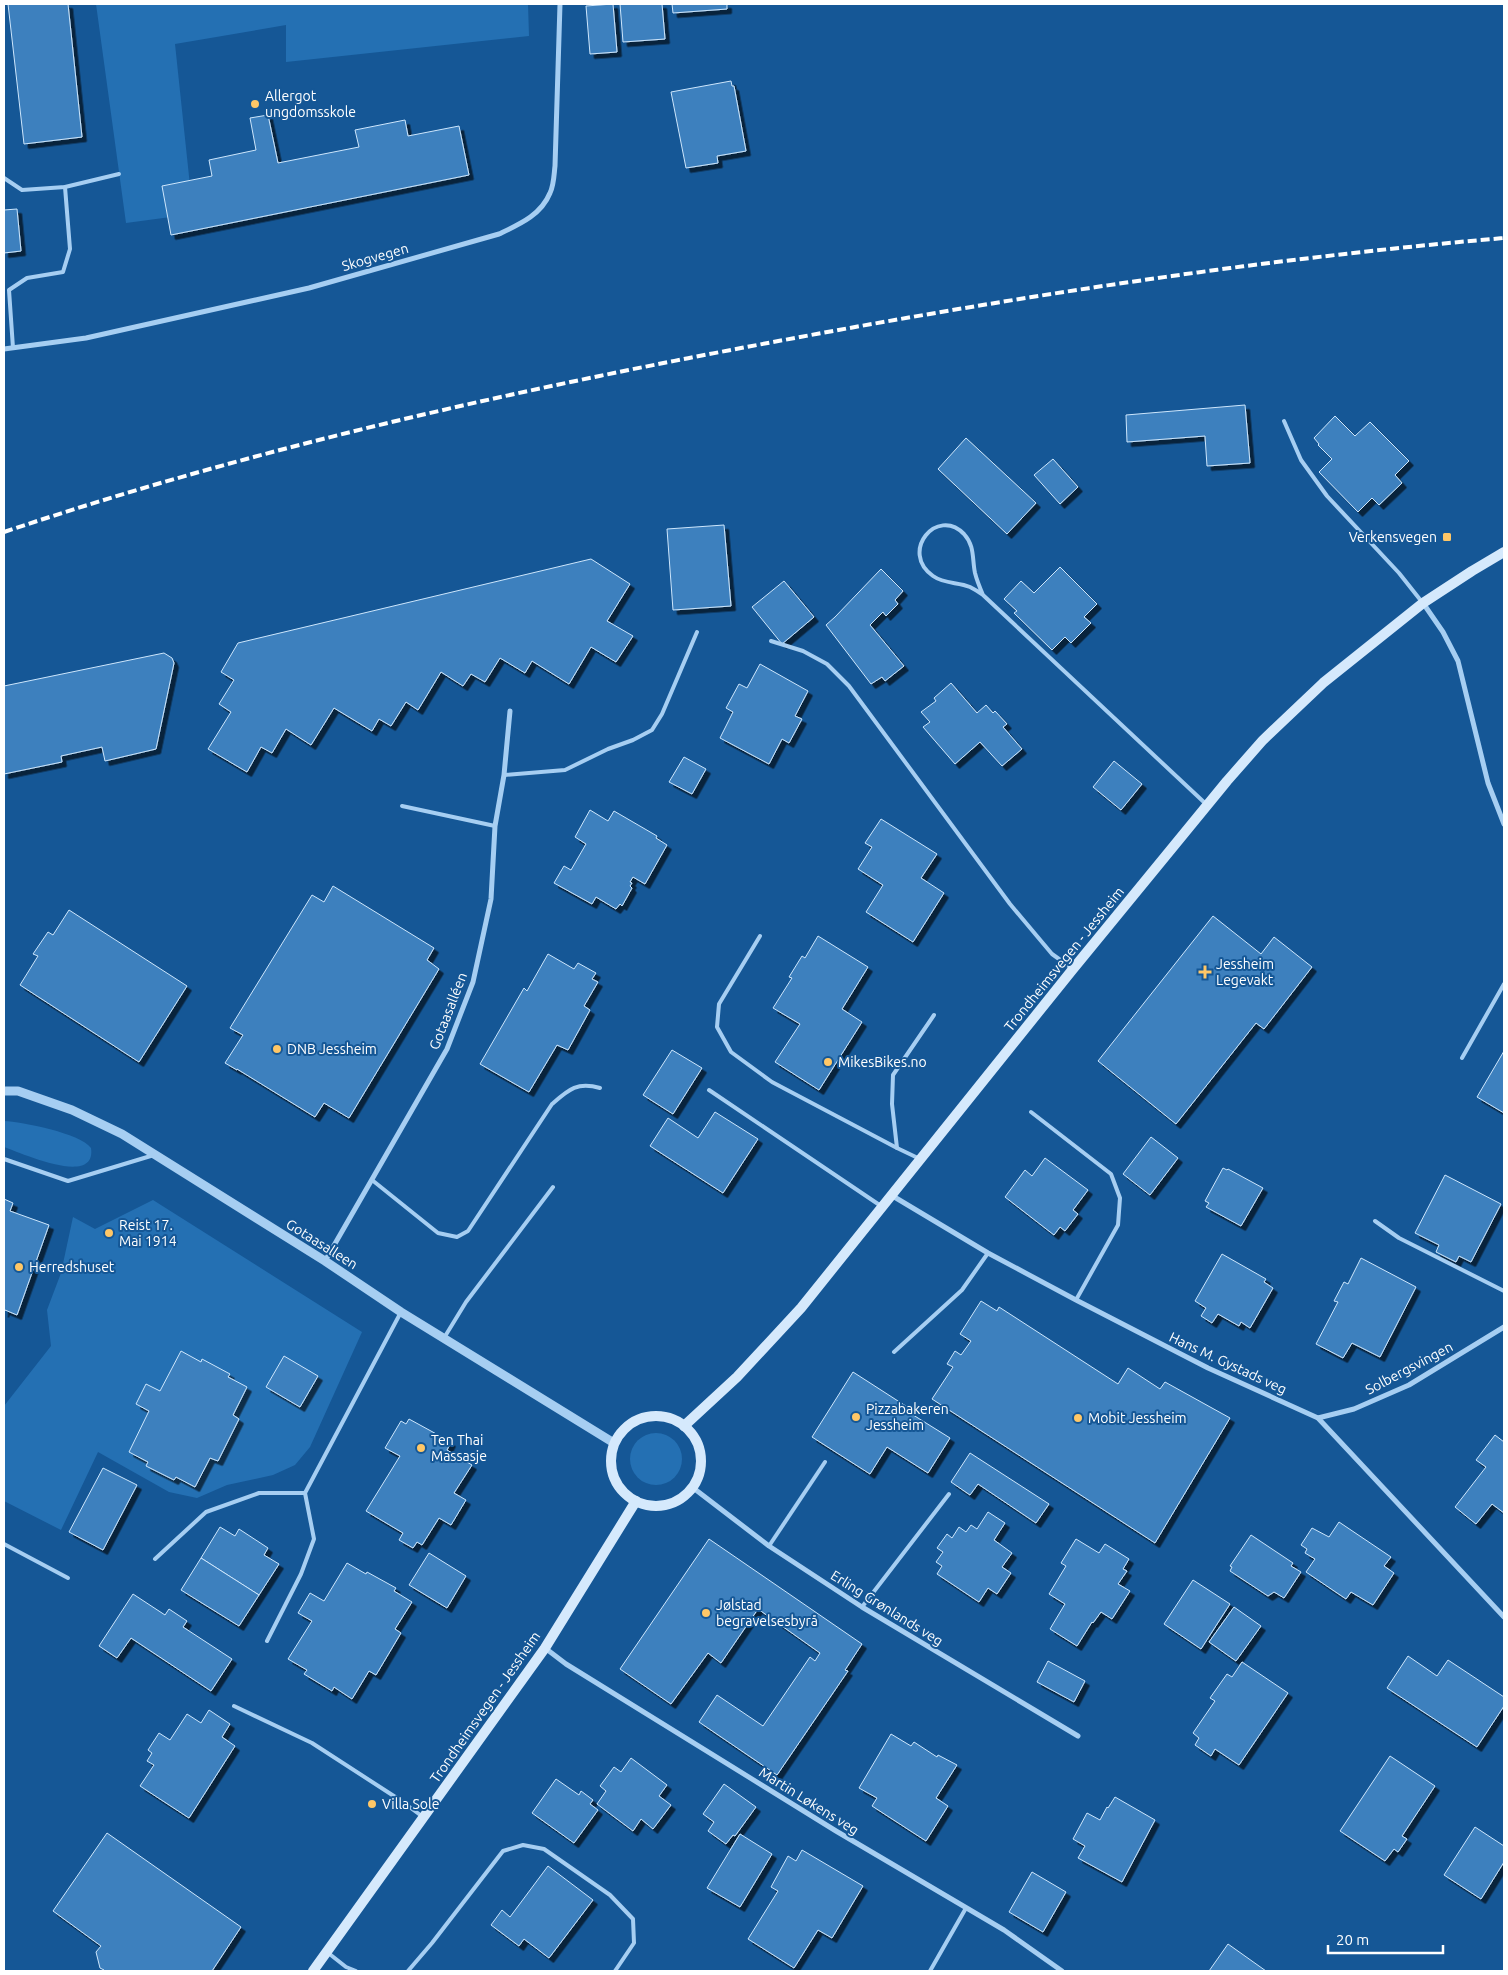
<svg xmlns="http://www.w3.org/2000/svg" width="1508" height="1975" font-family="Ubuntu,sans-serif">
	<defs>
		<filter id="shadow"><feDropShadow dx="4.5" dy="4.5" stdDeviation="0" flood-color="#0009"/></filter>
	</defs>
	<rect width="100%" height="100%" fill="#155796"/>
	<g fill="#2470b3">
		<polygon points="96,4 528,4 529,36 286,62 286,25 175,44 193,214 126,223"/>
		<path d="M4,1121C22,1122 80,1133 91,1148C97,1188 19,1152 4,1147Z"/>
		<polygon points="153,1200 362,1332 310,1447 295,1465 273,1475 227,1485 197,1498 169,1492 98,1452 61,1530 4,1501 4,1406 51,1346 47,1310 61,1273 73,1217 95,1229"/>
		<circle cx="656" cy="1459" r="26"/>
	</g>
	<g fill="#3d80be" stroke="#cde6fc" filter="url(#shadow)">
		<polygon points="8,4 68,4 82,137 24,144"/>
		<polygon points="613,4 617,52 590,54 586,6"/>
		<polygon points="620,4 662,4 665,39 623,42"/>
		<polygon points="672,4 727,4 727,9 673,13"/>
		<polygon points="731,81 732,86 734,86 746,151 717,156 718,163 686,168 671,92"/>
		<polygon points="268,115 278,163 359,147 355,130 405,120 408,136 459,126 469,175 171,235 162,186 212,176 209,160 256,150 250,118"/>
		<polygon points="17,209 21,251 4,253 4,210"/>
		<polygon points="1245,405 1250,463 1207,466 1205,436 1127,442 1126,415"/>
		<polygon points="1335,416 1355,436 1370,422 1409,461 1395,475 1402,483 1379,505 1372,498 1358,512 1319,472 1332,459 1318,445 1319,444 1314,438"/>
		<polygon points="966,438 1036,503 1007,534 938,469"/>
		<polygon points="1053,459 1078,487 1060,504 1034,475"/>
		<polygon points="724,525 731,606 673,610 667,529"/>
		<polygon points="591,559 630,584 607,621 633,636 616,662 591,647 569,684 532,661 525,673 500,658 485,682 471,674 463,686 441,672 418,710 406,702 391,726 379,719 372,731 334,708 311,745 286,729 272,753 261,747 247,772 208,749 231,712 219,704 234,680 221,672 238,643"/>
		<polygon points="1060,567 1097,604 1084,617 1091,623 1071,643 1065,637 1052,650 1014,613 1017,611 1004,599 1021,581 1034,593"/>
		<polygon points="881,569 903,591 895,600 898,604 886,616 883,612 870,625 904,666 885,681 882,677 871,684 826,625 835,617"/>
		<polygon points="784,581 814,617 782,644 752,607"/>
		<polygon points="164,653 172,658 174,663 156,749 105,761 102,747 61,756 62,762 4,774 4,686"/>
		<polygon points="760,664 808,691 795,716 802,719 789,743 782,739 769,764 720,738 733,712 726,708 739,684 747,688"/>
		<polygon points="951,683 977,713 986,705 993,713 995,711 1007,724 1003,727 1022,749 1002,766 980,742 955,764 923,727 930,722 921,712 936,701 934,698"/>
		<polygon points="684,757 706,769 692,794 669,782"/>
		<polygon points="1114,761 1142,784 1121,810 1093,787"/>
		<polygon points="590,810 608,821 614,811 657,836 656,838 667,845 645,884 633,877 630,882 632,883 630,886 632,888 622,906 620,904 616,909 596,897 592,904 554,883 564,866 571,870 586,844 575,837"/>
		<polygon points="881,819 937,854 921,878 944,893 913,942 866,912 883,885 858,869 872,847 865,843"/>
		<polygon points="333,886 434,948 427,960 439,969 349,1118 324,1103 315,1117 237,1069 237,1070 225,1063 243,1035 230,1028 312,895 324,902"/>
		<polygon points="69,910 187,986 139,1062 20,985 38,956 33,954 48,932 53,935"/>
		<polygon points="1213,916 1261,954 1274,937 1312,967 1264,1029 1256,1023 1176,1124 1098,1061"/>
		<polygon points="818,936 868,967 842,1009 862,1022 819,1090 775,1062 800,1024 773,1008 792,978 789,977 802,956 805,958"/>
		<polygon points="548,954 574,969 578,963 596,973 592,979 598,982 584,1006 590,1010 568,1050 557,1045 529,1092 480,1064 524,988 527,991"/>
		<polygon points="672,1050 702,1068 673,1114 643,1095"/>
		<polygon points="1504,1051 1504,1113 1477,1097"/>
		<polygon points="715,1112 758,1139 723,1193 650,1146 668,1118 698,1138"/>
		<polygon points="1151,1137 1178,1158 1150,1195 1123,1174"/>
		<polygon points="1045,1158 1088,1190 1073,1210 1078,1214 1065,1231 1060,1227 1054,1235 1005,1197 1025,1170 1032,1176"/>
		<polygon points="1223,1168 1227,1170 1228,1169 1263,1188 1241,1226 1206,1207 1209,1203 1205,1201"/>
		<polygon points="1445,1175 1501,1204 1471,1262 1459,1256 1456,1262 1436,1252 1439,1245 1415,1233"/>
		<polygon points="4,1199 13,1203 10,1211 49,1225 17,1315 5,1310 4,1313"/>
		<polygon points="1222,1254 1266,1279 1264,1282 1273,1288 1250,1328 1241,1322 1239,1326 1218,1314 1212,1323 1201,1316 1206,1308 1195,1301"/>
		<polygon points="1361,1258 1416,1287 1380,1357 1352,1343 1343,1358 1316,1344 1338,1302 1334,1301 1344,1282 1348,1284"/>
		<polygon points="981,1301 997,1311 999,1307 1118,1384 1128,1368 1160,1389 1165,1382 1230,1418 1155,1543 932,1399 953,1367 947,1364 955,1351 961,1355 971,1341 960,1334"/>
		<polygon points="181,1351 201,1362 202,1359 230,1374 228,1377 247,1387 233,1415 239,1419 218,1461 210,1458 195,1487 176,1477 174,1480 146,1466 148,1462 129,1452 149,1411 136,1404 146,1384 160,1391"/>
		<polygon points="284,1356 318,1376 300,1407 266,1387"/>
		<polygon points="853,1372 912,1410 910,1413 950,1438 928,1473 887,1447 870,1474 812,1437"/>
		<polygon points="409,1419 451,1442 447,1450 472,1465 454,1493 466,1500 451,1525 439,1518 422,1545 417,1542 413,1548 399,1540 403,1533 366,1511 400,1456 385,1448 401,1421 406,1424"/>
		<polygon points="1495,1435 1504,1442 1504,1513 1492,1504 1476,1524 1455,1507 1486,1467 1476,1460"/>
		<polygon points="970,1453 1049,1504 1036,1523 978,1484 970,1495 951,1482"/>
		<polygon points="103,1468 137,1485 103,1550 69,1532"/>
		<polygon points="988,1512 1005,1523 994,1540 1012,1553 1002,1567 1011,1573 997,1594 988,1588 979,1602 937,1574 942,1566 936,1562 943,1552 937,1548 947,1534 952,1538 959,1527 966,1532 971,1525 977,1529"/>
		<polygon points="1339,1522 1391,1557 1384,1566 1394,1573 1373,1605 1351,1592 1346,1599 1306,1572 1315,1559 1305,1553 1307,1549 1301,1545 1312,1528 1329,1537"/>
		<polygon points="220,1527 235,1536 239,1529 268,1548 264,1555 279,1564 259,1595 201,1558"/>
		<polygon points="1251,1535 1293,1563 1291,1566 1301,1572 1284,1598 1274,1592 1268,1596 1230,1571 1232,1567 1230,1566"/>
		<polygon points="709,1539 862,1644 845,1670 848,1671 777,1775 699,1722 717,1695 763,1726 810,1657 815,1661 820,1653 758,1609 721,1663 708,1653 671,1704 620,1669"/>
		<polygon points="1076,1539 1099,1553 1105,1544 1129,1559 1123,1569 1127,1571 1118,1584 1130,1591 1112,1619 1101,1612 1093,1623 1092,1622 1077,1646 1050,1629 1065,1604 1049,1594 1066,1566 1061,1563"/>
		<polygon points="429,1553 466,1576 447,1608 409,1585"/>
		<polygon points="201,1558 259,1595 239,1626 181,1590"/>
		<polygon points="347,1563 366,1574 367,1572 396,1588 394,1591 412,1602 395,1629 401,1633 376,1675 369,1671 352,1699 334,1687 332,1691 304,1674 307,1670 288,1659 312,1621 298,1613 310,1593 324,1601"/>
		<polygon points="1193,1580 1230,1604 1201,1649 1164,1624"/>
		<polygon points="133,1594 165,1615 169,1609 187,1621 183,1627 232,1659 211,1691 131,1638 117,1658 99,1646"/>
		<polygon points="1234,1607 1261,1626 1236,1661 1209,1642"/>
		<polygon points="1408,1656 1437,1676 1448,1660 1504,1697 1504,1706 1477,1747 1387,1688"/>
		<polygon points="1048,1661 1085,1681 1074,1702 1037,1682"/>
		<polygon points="1242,1662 1288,1693 1239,1765 1215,1749 1211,1756 1195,1745 1199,1738 1193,1733 1215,1701 1210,1698 1227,1674 1232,1677"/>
		<polygon points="209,1710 230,1724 222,1737 235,1746 189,1818 140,1786 154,1765 147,1761 152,1753 148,1750 159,1733 170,1740 187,1714 201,1723"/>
		<polygon points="891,1734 911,1746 914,1742 937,1757 938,1755 957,1765 936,1798 948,1806 926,1841 872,1806 877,1798 859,1788"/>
		<polygon points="1390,1756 1435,1786 1402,1836 1407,1839 1398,1852 1394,1849 1385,1861 1340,1831"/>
		<polygon points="631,1758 667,1785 659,1796 671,1805 653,1829 641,1819 633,1831 597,1804 606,1791 600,1786 614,1767 621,1772"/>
		<polygon points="556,1779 579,1795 581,1791 593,1800 590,1804 598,1810 574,1843 532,1813"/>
		<polygon points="724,1784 756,1807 735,1836 733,1835 726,1844 708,1831 714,1822 703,1814"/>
		<polygon points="1115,1797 1155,1820 1122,1882 1078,1858 1085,1846 1073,1839 1087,1813 1100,1820 1107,1807 1108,1808"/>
		<polygon points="1475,1827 1504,1846 1504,1862 1481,1899 1444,1875"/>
		<polygon points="107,1833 241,1927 212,1971 102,1971 104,1970 100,1968 96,1952 101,1946 53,1911"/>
		<polygon points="740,1834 772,1854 740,1907 707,1888"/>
		<polygon points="802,1850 863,1886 832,1938 818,1930 794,1968 748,1939 778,1891 771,1887 788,1856 796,1861"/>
		<polygon points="548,1866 593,1900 549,1958 524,1939 519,1946 491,1925 502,1910 510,1917"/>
		<polygon points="1032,1872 1066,1892 1043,1932 1009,1912"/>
		<polygon points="1228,1944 1266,1971 1209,1971"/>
	</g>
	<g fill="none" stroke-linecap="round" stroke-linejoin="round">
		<g stroke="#a6cef2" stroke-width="4">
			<polyline points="4,178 22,190 65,187 119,174"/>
			<polyline points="13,348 9,290 27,278 63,272 70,249 65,187"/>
			<polyline points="1284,421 1301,460 1327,496 1399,573 1422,602"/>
			<path d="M983,595C979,592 974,589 970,587C958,582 944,584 933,576C899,552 937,506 964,534C975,546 972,559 975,573C977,581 980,588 983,595L1207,805"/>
			<polyline points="771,641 803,651 827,664 849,686 1010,904 1052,954 1073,969"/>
			<polyline points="504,775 565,770 608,749 633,740 652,730 662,714 697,632"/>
			<polyline points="402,806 495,826"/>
			<polyline points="760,936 719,1004 717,1027 731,1052 772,1082 897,1148 920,1159"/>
			<polyline points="1462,1058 1504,984"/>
			<polyline points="709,1090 881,1206"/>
			<polyline points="1031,1112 1111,1174 1120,1198 1118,1225 1076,1300"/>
			<polyline points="897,1148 892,1104 893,1075 934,1015"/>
			<polyline points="4,1159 68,1181 154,1155"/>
			<path d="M372,1180L438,1233L457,1237L468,1231L552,1104C568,1090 577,1081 600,1088"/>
			<polyline points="1375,1221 1399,1238 1504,1291"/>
			<polyline points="444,1338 466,1302 553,1187"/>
			<polyline points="894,1352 962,1290 988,1253"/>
			<polyline points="4,1544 68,1578"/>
			<polyline points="769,1546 825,1462"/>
			<polyline points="155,1559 206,1512 259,1493 305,1493 401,1312"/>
			<polyline points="862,1607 949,1494"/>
			<polyline points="267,1641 301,1574 314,1539 305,1493"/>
			<polyline points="234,1706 312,1743 400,1800 423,1817"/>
			<polyline points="327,1952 346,1967 356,1971"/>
			<polyline points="408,1971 432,1943 503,1851 523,1845 544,1849 610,1895 633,1919 634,1943 615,1971"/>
			<polyline points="930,1971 966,1908"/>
		</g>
		<g stroke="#a6cef2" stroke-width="5">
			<path d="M4,349L86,338L309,288L499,234C520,224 541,215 550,193C554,185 554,174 555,166L560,4"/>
			<polyline points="1423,603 1443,632 1458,661 1488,783 1504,824"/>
			<polyline points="891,1195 988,1253 1076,1300 1208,1368 1318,1418 1504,1617"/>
			<polyline points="325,1261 447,1049 473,982 491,899 495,826 504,775 510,711"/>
			<polyline points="1318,1418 1354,1409 1409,1385 1504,1327"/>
			<polyline points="692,1487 769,1546 862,1607 1078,1736"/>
			<polyline points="545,1648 566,1664 836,1831 1004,1930 1062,1971"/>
		</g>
		<polyline stroke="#a6cef2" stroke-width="9" points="4,1091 18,1091 72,1110 122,1134 325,1261 401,1312 614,1443"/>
		<g stroke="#d5e9fc" stroke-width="10">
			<circle cx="656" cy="1461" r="45"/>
			<polyline points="684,1426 737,1377 801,1308 1073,969 1227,781 1263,740 1323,683 1423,603 1472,571 1504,552"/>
			<polyline points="313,1971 545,1648 636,1501"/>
		</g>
		<path stroke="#fff" stroke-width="4" stroke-dasharray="9 4" stroke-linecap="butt" d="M4,532C266,444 538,385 811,335C1040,293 1271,258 1504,238"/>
	</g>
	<g fill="#ffc767" stroke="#155796" stroke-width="2">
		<circle cx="255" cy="104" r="5"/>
		<rect x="1442" y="532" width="10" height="10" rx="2.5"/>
		<path d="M1202.5 964.5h5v5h5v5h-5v5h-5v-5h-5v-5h5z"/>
		<circle cx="277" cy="1049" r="5"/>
		<circle cx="828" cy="1062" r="5"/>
		<circle cx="109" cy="1233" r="5"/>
		<circle cx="19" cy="1267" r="5"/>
		<circle cx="856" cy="1417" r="5"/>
		<circle cx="1078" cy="1418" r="5"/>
		<circle cx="421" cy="1448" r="5"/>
		<circle cx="706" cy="1613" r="5"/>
		<circle cx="372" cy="1804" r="5"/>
	</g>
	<g text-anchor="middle" stroke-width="4" stroke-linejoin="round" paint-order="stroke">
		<g font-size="14" fill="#fff" stroke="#155796" text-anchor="start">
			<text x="265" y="101">Allergot<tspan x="265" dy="16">ungdomsskole</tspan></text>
			<text x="1437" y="542" text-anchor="end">Verkensvegen</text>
			<text x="1216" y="969">Jessheim<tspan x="1216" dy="16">Legevakt</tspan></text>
			<text x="287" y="1054">DNB Jessheim</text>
			<text x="838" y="1067">MikesBikes.no</text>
			<text x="119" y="1230">Reist 17.<tspan x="119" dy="16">Mai 1914</tspan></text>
			<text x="29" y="1272">Herredshuset</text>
			<text x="866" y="1414">Pizzabakeren<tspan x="866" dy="16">Jessheim</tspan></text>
			<text x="1088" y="1423">Mobit Jessheim</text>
			<text x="431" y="1445">Ten Thai<tspan x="431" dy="16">Massasje</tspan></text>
			<text x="716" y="1610">Jølstad<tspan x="716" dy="16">begravelsesbyrå</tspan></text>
			<text x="382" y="1809">Villa Sole</text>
		</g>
		<g font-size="14" fill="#fff" stroke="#155796">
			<text transform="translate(375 257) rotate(-16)" y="5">Skogvegen</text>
			<text transform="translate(1064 959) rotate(-51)" y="5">Trondheimsvegen - Jessheim</text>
			<text transform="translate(448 1011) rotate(-69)" y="5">Gotaasalléen</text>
			<text transform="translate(322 1244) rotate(32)" y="5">Gotaasalleen</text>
			<text transform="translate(1228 1363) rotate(25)" y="5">Hans M. Gystads veg</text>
			<text transform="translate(1409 1368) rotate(-28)" y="5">Solbergsvingen</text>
			<text transform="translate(887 1608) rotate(32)" y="5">Erling Grønlands veg</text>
			<text transform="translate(485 1707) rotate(-55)" y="5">Trondheimsvegen - Jessheim</text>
			<text transform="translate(809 1801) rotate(32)" y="5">Martin Løkens veg</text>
		</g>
	</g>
	<rect width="1508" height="1975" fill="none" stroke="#ffffff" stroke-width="10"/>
	<path d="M1328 1945v8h115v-8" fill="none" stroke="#ffffff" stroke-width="2.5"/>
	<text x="1336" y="1945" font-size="15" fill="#ffffff" stroke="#155796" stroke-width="4" paint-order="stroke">20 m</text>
</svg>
